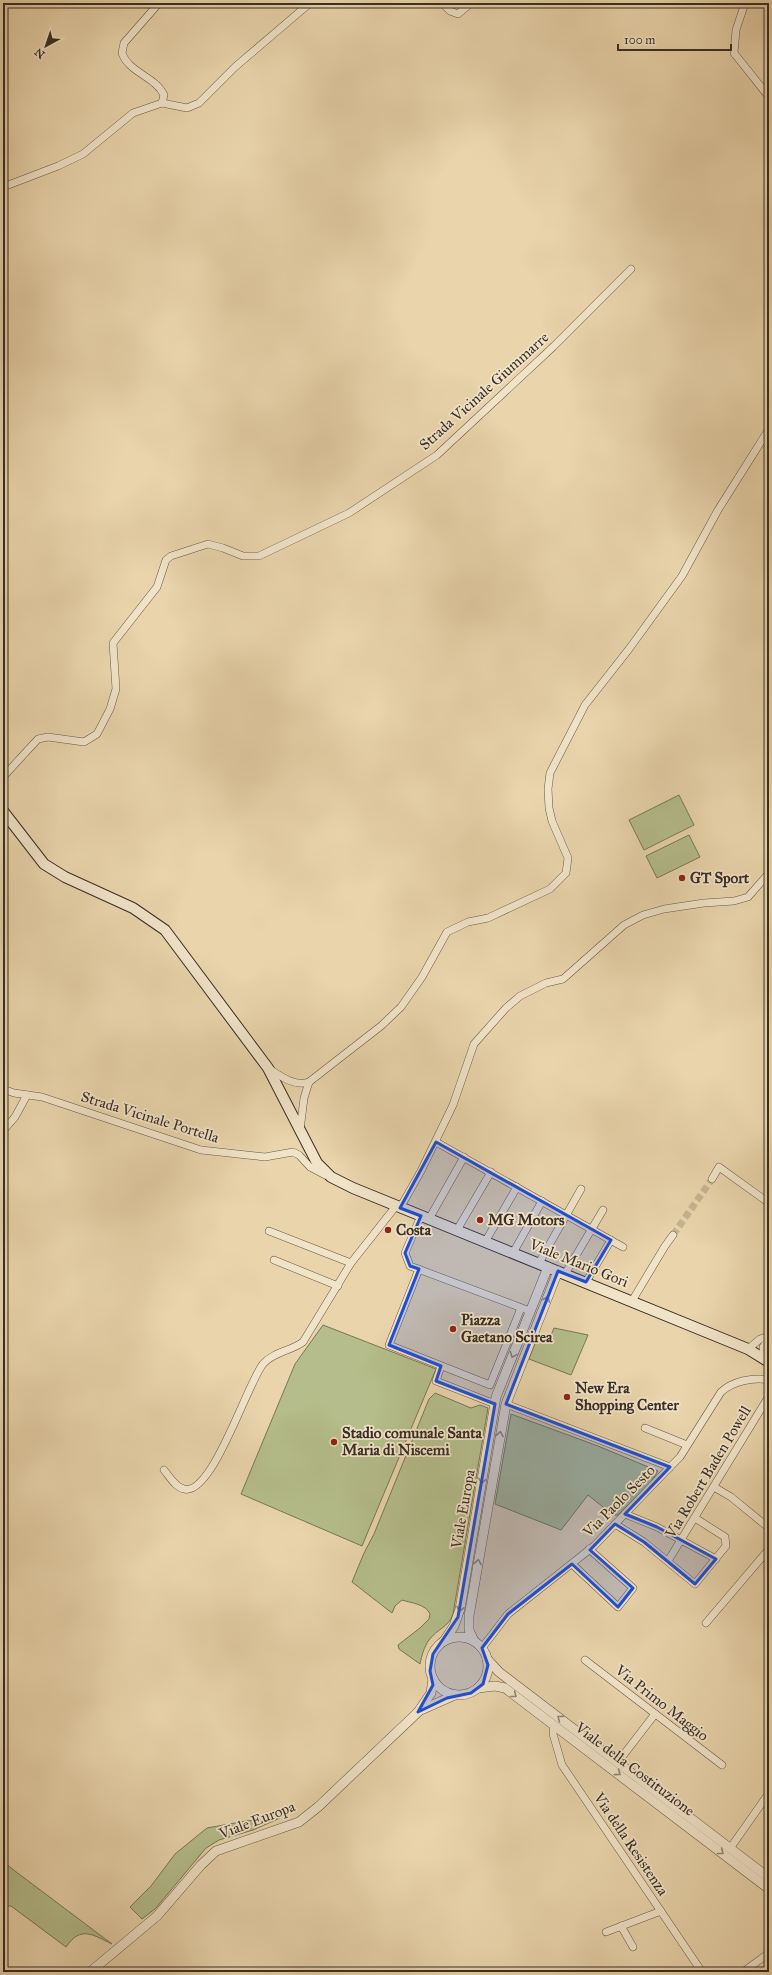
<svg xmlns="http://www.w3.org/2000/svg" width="772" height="1975" font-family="'IM FELL Great Primer',serif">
	<rect width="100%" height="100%" fill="#e9d4ab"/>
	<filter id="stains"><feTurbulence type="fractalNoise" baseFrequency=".005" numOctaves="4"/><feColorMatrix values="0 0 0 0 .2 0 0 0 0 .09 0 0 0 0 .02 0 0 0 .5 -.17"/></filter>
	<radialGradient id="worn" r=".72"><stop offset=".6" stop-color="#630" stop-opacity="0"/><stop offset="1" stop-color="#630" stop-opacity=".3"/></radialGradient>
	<g fill="#b4bd8b" stroke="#767658">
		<polygon points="679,795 694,825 644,850 629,820"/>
		<polygon points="689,835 700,857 657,878 646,856"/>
		<polygon points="323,1325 436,1369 362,1546 241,1494 295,1364"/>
		<polygon points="554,1328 588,1335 571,1375 529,1359 538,1336 549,1340"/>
		<path d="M435,1393L471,1408L480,1405L488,1408L453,1614C449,1627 437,1629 429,1640C424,1647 422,1655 420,1664L399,1649L398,1645L420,1628L429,1619L430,1614C426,1604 411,1603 402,1600L395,1606L392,1613L352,1582L364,1553L374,1534L429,1399Z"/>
		<polygon points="511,1414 598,1446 658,1471 651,1482 618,1515 613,1515 588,1495 561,1530 495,1504"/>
		<polygon points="280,1818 253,1830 219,1840 206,1848 156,1908 142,1919 130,1907 151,1886 175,1854 207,1828 246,1821"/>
		<path d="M3,1862L112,1944C93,1935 81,1925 66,1947L11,1906H3Z"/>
	</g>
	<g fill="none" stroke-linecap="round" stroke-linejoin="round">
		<polyline stroke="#c6b390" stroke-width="7" stroke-dasharray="7 3.5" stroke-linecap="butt" points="673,1235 712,1179"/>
		<g stroke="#645846" stroke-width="8">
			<g id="minor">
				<polyline points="442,3 450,11 458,14 471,3"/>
				<polyline points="745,3 736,30 734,53 769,97"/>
				<polyline points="162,103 187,108 199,103 235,67 310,3"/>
				<path d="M3,187L58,166L83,154L133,113L162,103L164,95C155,76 129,73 122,53L124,43L159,3"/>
				<polyline points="3,777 38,739 48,737 84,742 97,734 110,709 116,689 113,643 157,587 166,560 171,556 208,544 223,548 243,556 259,556 349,513 437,455 554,346 631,269"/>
				<path d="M268,1068C280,1076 295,1087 309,1082L381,1026L401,1007L422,977L447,932L468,922L488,918L550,889L566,873L568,858L552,821L549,808L548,789L550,773L585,705L629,649L682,576L718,510L769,429"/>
				<polyline points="3,1089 14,1093 42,1097 201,1150 265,1157 293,1152 299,1155 310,1167 325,1175"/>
				<polyline points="300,1130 304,1098 309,1082"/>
				<polyline points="3,1131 15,1117 27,1095"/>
				<polyline points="436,1142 623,1247"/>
				<polyline points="712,1179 719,1167 769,1203"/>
				<polyline points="400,1208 421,1171 453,1105 474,1044 506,1008 520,996 546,983 563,979 624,925 643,915 664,909 704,903 734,901 748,897 769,873"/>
				<polyline points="421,1216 405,1253 410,1266 530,1311"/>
				<polyline points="429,1219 464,1157"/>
				<polyline points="457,1230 491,1172"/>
				<polyline points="269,1231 351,1263"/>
				<polyline points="485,1242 517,1187"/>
				<polyline points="513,1253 542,1201"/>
				<polyline points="274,1260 338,1286"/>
				<polyline points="539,1263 581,1189"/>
				<polyline points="419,1269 389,1345 490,1385 521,1308"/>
				<polyline points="565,1274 603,1210"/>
				<polyline points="586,1282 611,1240"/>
				<polyline points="632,1301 665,1246 673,1235"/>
				<polyline points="748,1349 760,1339 769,1336"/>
				<polyline points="764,1359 763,1347 769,1339"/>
				<polyline points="441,1366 436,1381 495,1404"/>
				<polyline points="506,1404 670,1467"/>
				<polyline points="645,1428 687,1445"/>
				<path d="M164,1470C170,1477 175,1487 184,1489C212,1497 247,1384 263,1364C273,1352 291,1351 303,1342L351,1263L396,1206"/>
				<polyline points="714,1487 731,1497 769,1528"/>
				<polyline points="625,1514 657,1527 716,1559"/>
				<polyline points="615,1524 644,1542 695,1584 726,1546 725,1537 695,1518"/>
				<polyline points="668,1561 769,1396"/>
				<polyline points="572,1564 618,1607 633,1588 589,1549"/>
				<polyline points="706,1623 769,1549"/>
				<path d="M482,1648L508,1614L594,1546L670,1467L680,1457L721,1392C733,1381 753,1377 769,1380"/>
				<polyline points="585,1660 722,1765"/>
				<polyline points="554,1726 553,1734 562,1765 702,1972"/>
				<polyline points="618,1762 655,1714"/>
				<polyline points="731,1847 769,1793"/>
				<polyline points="621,1926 633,1947"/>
				<polyline points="606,1932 661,1911"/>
				<polyline points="743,1972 769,1953"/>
			</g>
		</g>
		<g stroke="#645846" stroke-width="10">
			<g id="tertiary">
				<circle cx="459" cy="1666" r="29"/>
				<polyline points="444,1641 454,1626 460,1609 496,1397 548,1267"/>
				<polyline points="474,1641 469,1630 469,1616 506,1404 558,1271"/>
				<polyline points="487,1659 499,1672 769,1878"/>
				<polyline points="478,1688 495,1686 505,1688 769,1889"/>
				<polyline points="419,1711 455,1695"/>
				<polyline points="90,1972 157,1916 201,1865 216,1851 299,1822 318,1807 418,1712 431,1693 433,1679"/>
			</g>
		</g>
		<g stroke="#382e25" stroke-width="12">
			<polyline id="secondary" points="3,811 44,864 65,877 133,908 165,930 268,1068 317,1163 331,1177 353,1188 748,1349 769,1362"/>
		</g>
		<use href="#minor" stroke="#f1e3c8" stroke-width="7"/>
		<use href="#tertiary" stroke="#f1e3c8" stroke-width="9"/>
		<use href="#secondary" stroke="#f1e3c8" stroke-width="10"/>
	</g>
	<defs><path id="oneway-chevron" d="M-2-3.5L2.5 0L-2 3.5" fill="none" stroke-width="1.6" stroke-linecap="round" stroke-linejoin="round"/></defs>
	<g stroke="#948876">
		<use href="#oneway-chevron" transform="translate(547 1299) rotate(-68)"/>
		<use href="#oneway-chevron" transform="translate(513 1355) rotate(111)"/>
		<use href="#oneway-chevron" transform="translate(500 1434) rotate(-80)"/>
		<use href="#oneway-chevron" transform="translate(482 1481) rotate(100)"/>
		<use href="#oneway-chevron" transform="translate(478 1562) rotate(-80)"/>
		<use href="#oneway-chevron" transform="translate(460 1609) rotate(102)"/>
		<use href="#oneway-chevron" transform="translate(514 1695) rotate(38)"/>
		<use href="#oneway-chevron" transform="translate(560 1718) rotate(-143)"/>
		<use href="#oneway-chevron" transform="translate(618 1773) rotate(37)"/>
		<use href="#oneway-chevron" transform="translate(721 1852) rotate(38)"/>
	</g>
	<path fill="#1d4ed8" fill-opacity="0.2" stroke="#1d4ed8" stroke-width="3" stroke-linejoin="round" d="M436,1142L611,1240L586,1282L558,1271L506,1404L670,1467L625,1514L657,1527L716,1559L695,1584L644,1542L615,1524L590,1550L633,1588L618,1607L572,1564L508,1614L482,1648L488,1665L483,1684L471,1693L447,1698L418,1712L433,1685L430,1671L433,1654L458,1617L495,1404L436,1381L441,1366L389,1345L419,1269L410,1266L405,1253L421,1216L400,1208Z"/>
	<g fill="#8f2418" stroke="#f1e3c8" stroke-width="1.5">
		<circle cx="682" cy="878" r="4"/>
		<circle cx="480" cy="1220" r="4"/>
		<circle cx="388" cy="1230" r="4"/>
		<circle cx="453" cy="1329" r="4"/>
		<circle cx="567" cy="1397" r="4"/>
		<circle cx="334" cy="1442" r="4"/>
	</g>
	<g text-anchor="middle" stroke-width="3.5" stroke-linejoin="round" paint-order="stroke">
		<g font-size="15" fill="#382e25" stroke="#f1e3c8">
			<text transform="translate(484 391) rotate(-42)" y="5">Strada Vicinale Giummarre</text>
			<text transform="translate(150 1117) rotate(17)" y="5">Strada Vicinale Portella</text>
			<text transform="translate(579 1263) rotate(22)" y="5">Viale Mario Gori</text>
			<text transform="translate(708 1472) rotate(-59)" y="5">Via Robert Baden Powell</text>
			<text transform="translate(619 1501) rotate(-45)" y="5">Via Paolo Sesto</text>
			<text transform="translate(463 1509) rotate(-80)" y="5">Viale Europa</text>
			<text transform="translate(662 1703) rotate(38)" y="5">Via Primo Maggio</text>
			<text transform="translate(635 1769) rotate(37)" y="5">Viale della Costituzione</text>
			<text transform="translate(257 1820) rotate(-21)" y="5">Viale Europa</text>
			<text transform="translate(631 1844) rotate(56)" y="5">Via della Resistenza</text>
		</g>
		<g font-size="15" font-weight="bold" fill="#382e25" stroke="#f1e3c8" text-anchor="start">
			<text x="690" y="883">GT Sport</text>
			<text x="488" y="1225">MG Motors</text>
			<text x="396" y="1235">Costa</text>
			<text x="461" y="1325">Piazza<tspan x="461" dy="17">Gaetano Scirea</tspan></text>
			<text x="575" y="1393">New Era<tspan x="575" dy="17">Shopping Center</tspan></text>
			<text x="342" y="1438">Stadio comunale Santa<tspan x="342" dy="17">Maria di Niscemi</tspan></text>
		</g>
	</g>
	<rect width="772" height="1975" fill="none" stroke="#e9d4ab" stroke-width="16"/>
	<rect x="4" y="4" width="764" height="1967" fill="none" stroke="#382e25" stroke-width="2"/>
	<rect x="8" y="8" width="756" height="1959" fill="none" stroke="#382e25"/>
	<g transform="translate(46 46) rotate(220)" stroke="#f1e3c8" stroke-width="3" paint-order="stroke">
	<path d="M0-3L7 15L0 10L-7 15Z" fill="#382e25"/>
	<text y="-6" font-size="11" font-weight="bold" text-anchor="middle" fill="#382e25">N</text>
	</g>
	<path d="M618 44v6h113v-6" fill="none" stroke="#382e25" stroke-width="2"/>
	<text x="624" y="44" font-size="12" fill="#382e25" stroke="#f1e3c8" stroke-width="3" paint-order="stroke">100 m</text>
	<rect width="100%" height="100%" filter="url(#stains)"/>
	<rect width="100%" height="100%" fill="url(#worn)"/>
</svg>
